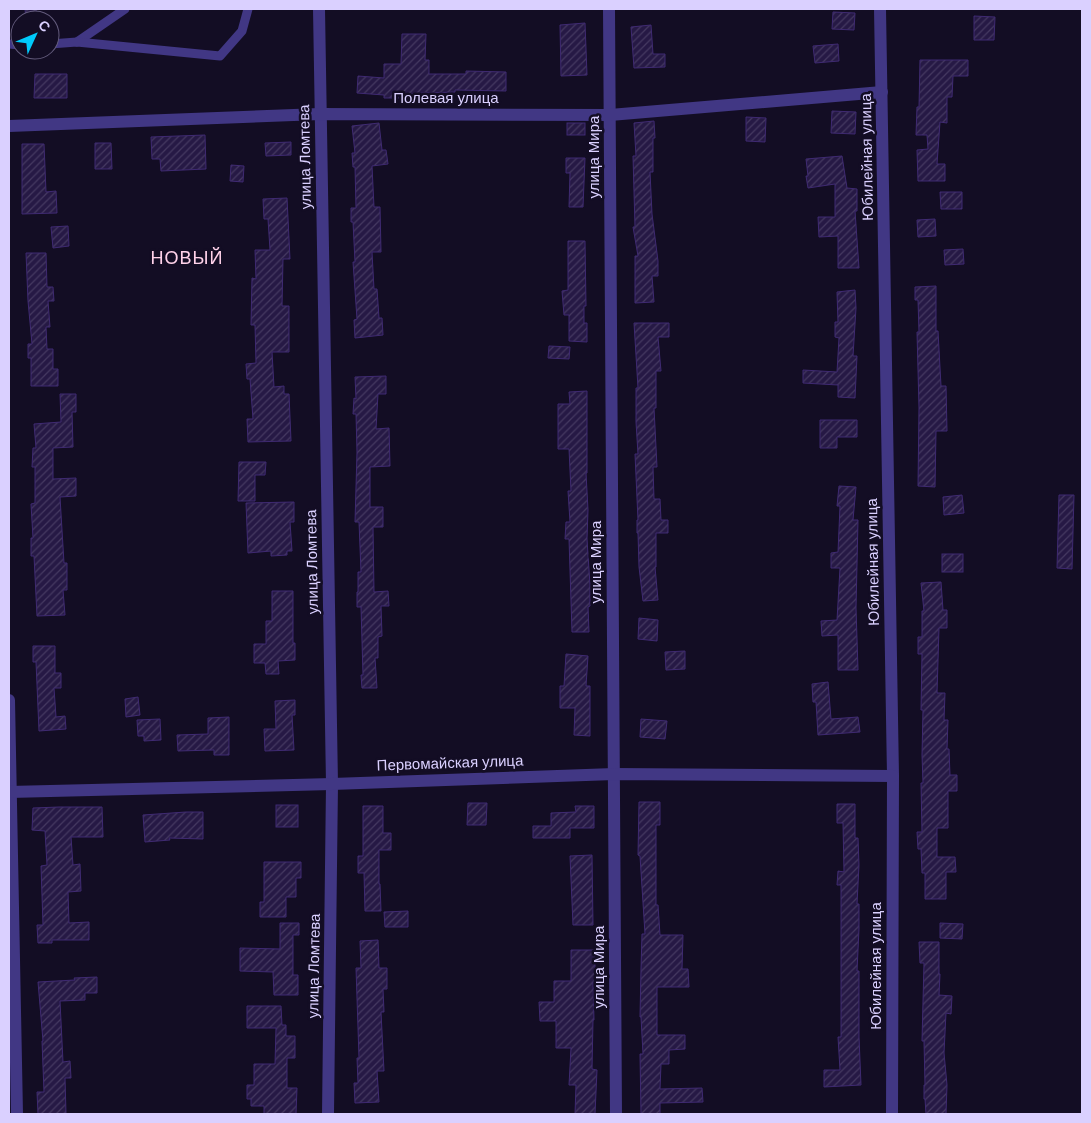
<svg xmlns="http://www.w3.org/2000/svg" width="1091" height="1123" font-family="'DM Sans',sans-serif">
	<defs>
		<pattern id="building-hatch" width="6" height="6" patternUnits="userSpaceOnUse" patternTransform="scale(1.25)"><rect width="6" height="6" fill="#261945"/><path d="M-1 1l2-2M0 6l6-6M5 7l2-2" fill="none" stroke="#453961"/></pattern>
	</defs>
	<rect width="100%" height="100%" fill="#130d24"/>
	<g fill="url(#building-hatch)" stroke="#3f2a72">
		<polygon points="25,9 36,9 37,20 26,20"/>
		<polygon points="833,12 855,13 854,30 832,29"/>
		<polygon points="974,16 995,17 994,40 974,40"/>
		<polygon points="585,23 587,75 561,76 560,25"/>
		<polygon points="651,25 653,54 665,54 665,67 634,68 631,27"/>
		<polygon points="402,34 426,34 425,60 429,60 429,74 466,74 466,71 506,72 506,91 455,90 455,92 401,94 401,98 384,98 384,95 357,93 358,76 384,78 384,64 401,64"/>
		<polygon points="838,44 839,61 815,63 813,46"/>
		<polygon points="920,60 968,60 968,76 953,76 952,97 947,97 947,123 940,122 937,164 945,164 945,181 918,181 917,150 928,149 927,135 916,135 917,107 919,107"/>
		<polygon points="35,74 67,74 67,98 34,98"/>
		<polygon points="832,111 856,112 855,134 831,133"/>
		<polygon points="746,117 766,118 765,142 746,141"/>
		<polygon points="654,121 655,138 653,138 653,172 650,172 652,214 658,261 658,276 652,276 654,302 635,303 635,256 638,256 633,227 635,227 633,156 636,156 634,123"/>
		<polygon points="379,123 382,150 386,150 388,164 372,166 374,207 380,207 381,252 372,252 374,289 377,289 379,318 382,318 383,335 355,338 354,320 357,319 353,262 355,262 353,222 351,222 351,208 356,208 355,167 353,167 352,153 355,153 352,126"/>
		<rect x="567" y="123" width="18" height="12"/>
		<polygon points="205,135 206,169 161,171 160,159 152,159 151,137"/>
		<polygon points="291,142 291,155 266,156 265,143"/>
		<polygon points="95,143 111,143 112,169 95,169"/>
		<polygon points="22,144 44,144 46,192 56,191 57,213 22,214"/>
		<polygon points="842,156 847,188 857,189 857,211 855,211 859,268 838,268 838,236 819,237 818,217 835,217 835,184 808,188 806,176 808,176 806,159"/>
		<polygon points="566,158 585,158 583,207 569,207 570,173 566,173"/>
		<polygon points="231,165 244,166 243,182 230,181"/>
		<polygon points="940,192 962,192 962,209 941,209"/>
		<polygon points="287,198 290,259 283,259 282,306 289,306 289,352 272,352 274,387 284,386 284,394 289,394 291,441 248,442 247,419 253,419 250,379 247,379 246,364 256,363 255,325 251,325 252,278 256,279 255,250 270,250 268,219 264,219 263,199"/>
		<polygon points="935,219 936,236 918,237 917,220"/>
		<polygon points="68,226 69,246 53,248 51,227"/>
		<polygon points="568,241 585,241 586,306 584,306 584,323 587,323 587,342 569,341 569,315 564,315 562,291 568,290"/>
		<polygon points="963,249 964,264 945,265 944,250"/>
		<polygon points="26,253 46,253 47,287 53,287 54,301 48,301 50,327 46,327 47,349 53,349 53,369 58,369 58,386 31,386 31,358 28,358 28,344 32,344 28,301"/>
		<polygon points="936,286 936,331 938,331 941,386 946,386 947,431 936,431 935,487 918,486 919,408 917,332 919,332 918,300 915,300 915,287"/>
		<polygon points="855,290 856,308 853,356 857,356 855,398 838,397 838,385 803,383 803,370 837,372 839,338 835,337 835,322 838,322 837,292"/>
		<polygon points="634,323 669,323 669,337 658,337 661,371 656,371 656,408 654,408 657,467 653,467 654,499 660,499 661,520 668,520 668,533 656,533 656,567 655,567 658,600 643,601 639,567 638,533 637,533 637,520 638,520 635,454 638,454 636,422 636,388 638,388"/>
		<polygon points="549,346 570,347 569,359 548,358"/>
		<polygon points="386,376 386,394 378,394 376,429 389,428 390,466 370,467 370,507 383,507 383,527 373,527 374,592 388,591 389,606 381,606 382,636 378,637 378,658 375,658 377,688 362,688 361,675 363,675 361,607 357,607 357,592 358,592 358,572 361,572 359,522 355,522 357,452 356,414 353,414 354,398 356,399 355,377"/>
		<polygon points="587,391 587,473 586,473 588,510 587,539 590,585 590,606 588,607 589,632 572,632 569,539 565,539 566,522 570,522 568,491 571,491 569,449 558,449 558,404 570,404 569,392"/>
		<polygon points="60,394 76,394 76,412 72,412 73,447 53,448 53,479 76,478 76,496 60,497 64,563 67,563 67,590 63,590 65,615 37,616 34,556 31,556 31,538 33,538 31,504 35,503 35,467 32,467 33,448 36,448 34,424 61,422"/>
		<polygon points="820,420 857,420 857,437 837,437 837,448 820,448"/>
		<polygon points="239,462 266,462 265,475 255,475 255,501 238,501"/>
		<polygon points="839,486 856,487 853,520 858,520 856,608 858,670 838,670 838,635 822,636 821,621 837,620 840,568 831,568 831,553 838,552 840,506 837,506"/>
		<polygon points="962,495 964,513 944,515 943,497"/>
		<polygon points="1059,495 1074,495 1072,569 1057,568"/>
		<polygon points="294,502 294,522 290,522 292,551 287,551 287,555 271,556 271,551 248,553 246,503"/>
		<rect x="942" y="554" width="21" height="18"/>
		<polygon points="941,582 943,610 947,610 947,628 939,628 937,693 945,693 944,720 948,720 947,749 949,749 950,775 957,775 957,791 948,791 948,828 937,828 937,857 955,857 956,872 946,872 946,899 925,899 925,873 922,873 921,849 918,849 917,832 922,832 921,783 923,783 922,755 923,710 921,710 922,654 918,654 918,637 922,637 922,611 924,611 921,583"/>
		<polygon points="272,591 293,591 293,643 295,643 295,660 278,661 279,674 266,674 265,663 254,663 254,644 266,644 266,621 272,621"/>
		<polygon points="639,618 658,620 657,641 638,639"/>
		<polygon points="33,646 55,646 55,673 61,673 61,688 54,688 56,717 65,716 66,729 39,731 36,662 33,662"/>
		<polygon points="685,651 685,669 666,670 665,652"/>
		<polygon points="566,654 588,656 586,686 590,686 590,736 574,735 575,708 560,708 560,686 564,686"/>
		<polygon points="828,682 831,719 858,717 860,732 818,735 816,702 813,702 812,684"/>
		<polygon points="138,697 140,715 126,717 125,699"/>
		<polygon points="295,700 295,715 292,715 294,750 265,751 264,729 276,729 275,701"/>
		<polygon points="229,717 229,755 214,755 214,750 178,751 177,735 208,734 208,718"/>
		<polygon points="160,719 161,740 144,741 144,736 138,736 137,720"/>
		<polygon points="641,719 667,721 665,739 640,737"/>
		<polygon points="639,802 660,802 660,825 656,825 656,905 658,905 660,935 683,935 682,969 688,969 689,987 657,987 657,1035 685,1035 685,1049 669,1050 669,1064 661,1064 660,1089 702,1088 703,1102 660,1103 660,1114 641,1114 640,1054 643,1054 641,1017 640,1017 641,969 642,934 645,934 640,856 638,855"/>
		<polygon points="468,803 487,803 486,825 467,825"/>
		<polygon points="837,804 855,804 855,838 858,838 859,865 857,904 859,904 859,929 857,971 859,971 859,1037 861,1085 824,1087 824,1070 840,1070 838,1037 841,1037 841,885 837,885 838,871 844,872 843,823 837,823"/>
		<rect x="276" y="805" width="22" height="22"/>
		<polygon points="363,806 383,806 383,833 391,833 391,850 379,850 379,884 380,884 381,911 365,911 364,873 358,873 358,856 363,856"/>
		<polygon points="575,806 594,806 594,828 570,828 570,838 533,838 533,826 551,826 551,813 576,812"/>
		<polygon points="59,807 102,807 103,837 71,837 73,865 80,864 81,891 68,892 69,923 89,922 89,940 52,940 52,943 38,943 37,925 43,925 41,866 47,865 45,831 32,830 33,808"/>
		<polygon points="186,812 203,812 203,839 169,838 170,840 145,842 143,815"/>
		<polygon points="592,855 593,925 573,925 570,856"/>
		<polygon points="264,862 301,862 301,878 296,878 296,897 286,897 286,917 260,917 260,902 264,902"/>
		<polygon points="408,911 408,927 385,927 384,912"/>
		<polygon points="280,923 299,923 299,935 293,935 293,975 298,975 298,995 274,995 273,972 240,971 240,948 280,949"/>
		<polygon points="940,923 963,924 962,939 940,938"/>
		<polygon points="378,940 379,968 387,968 387,989 383,989 384,1012 381,1012 384,1071 377,1071 379,1102 355,1103 354,1083 358,1083 357,1058 359,1058 356,968 361,968 360,941"/>
		<polygon points="919,942 939,942 939,974 940,974 939,995 952,996 951,1014 946,1013 944,1053 947,1085 946,1114 926,1114 925,1099 924,1099 924,1085 925,1085 924,1041 922,1041 924,963 920,963"/>
		<polygon points="571,950 595,950 595,982 593,982 594,1020 593,1020 592,1069 597,1070 595,1114 575,1114 576,1085 569,1085 571,1048 556,1048 556,1021 540,1021 539,1002 554,1002 554,981 571,981"/>
		<polygon points="97,977 97,993 85,993 85,1000 60,1001 63,1062 70,1061 71,1078 65,1078 66,1114 38,1114 37,1092 44,1092 42,1041 43,1041 38,982 75,980 74,978"/>
		<polygon points="247,1006 281,1006 282,1025 286,1025 286,1036 295,1036 295,1058 287,1058 287,1088 297,1088 296,1114 264,1114 264,1106 251,1106 251,1099 247,1099 247,1085 254,1085 254,1064 275,1064 276,1028 247,1028"/>
	</g>
	<g fill="none" stroke-linecap="round" stroke-linejoin="round">
		<g stroke="#413784" stroke-width="9">
			<polyline points="77,42 125,9"/>
			<polyline points="9,44 20,45"/>
			<polyline points="50,44 77,42 220,56 242,31 248,9"/>
		</g>
		<g stroke="#413784" stroke-width="12">
			<polyline points="319,9 332,784 328,1114"/>
			<polyline points="609,9 616,1114"/>
			<polyline points="9,126 320,114 610,115 882,92"/>
			<polyline points="9,700 17,1114"/>
		</g>
		<g stroke="#413784" stroke-width="12">
			<polyline points="880,9 893,776 892,1114"/>
			<polyline points="9,792 332,784 614,774 893,776"/>
		</g>
	</g>
	<g text-anchor="middle" stroke-width="5" stroke-linejoin="round" paint-order="stroke">
		<g font-size="15" fill="#dad0ff" stroke="#130d24">
			<text x="446" y="103">Полевая улица</text>
			<text transform="translate(305 157) rotate(-91)" y="5">улица Ломтева</text>
			<text transform="translate(594 157) rotate(-90)" y="5">улица Мира</text>
			<text transform="translate(867 157) rotate(-91)" y="5">Юбилейная улица</text>
			<text transform="translate(312 562) rotate(-91)" y="5">улица Ломтева</text>
			<text transform="translate(596 562) rotate(-90)" y="5">улица Мира</text>
			<text transform="translate(873 562) rotate(-91)" y="5">Юбилейная улица</text>
			<text transform="translate(450 763) rotate(-2)" y="5">Первомайская улица</text>
			<text transform="translate(314 966) rotate(-89)" y="5">улица Ломтева</text>
			<text transform="translate(876 966) rotate(-90)" y="5">Юбилейная улица</text>
			<text transform="translate(599 967) rotate(-90)" y="5">улица Мира</text>
		</g>
		<g font-size="18" letter-spacing="1" fill="#ffd2ea" stroke="#130d24">
			<text x="187" y="264">НОВЫЙ</text>
		</g>
	</g>
	<rect width="1091" height="1123" fill="none" stroke="#dad0ff" stroke-width="20"/>
	<g transform="translate(35 35) rotate(46)"><circle r="24" fill="#130d24" stroke="#635b7c"/>
	<path d="M0-4L9 19L0 12L-9 19Z" fill="#00cafb"/>
	<text y="-8" font-size="14" font-weight="bold" text-anchor="middle" fill="#dad0ff">С</text>
	</g>
</svg>
